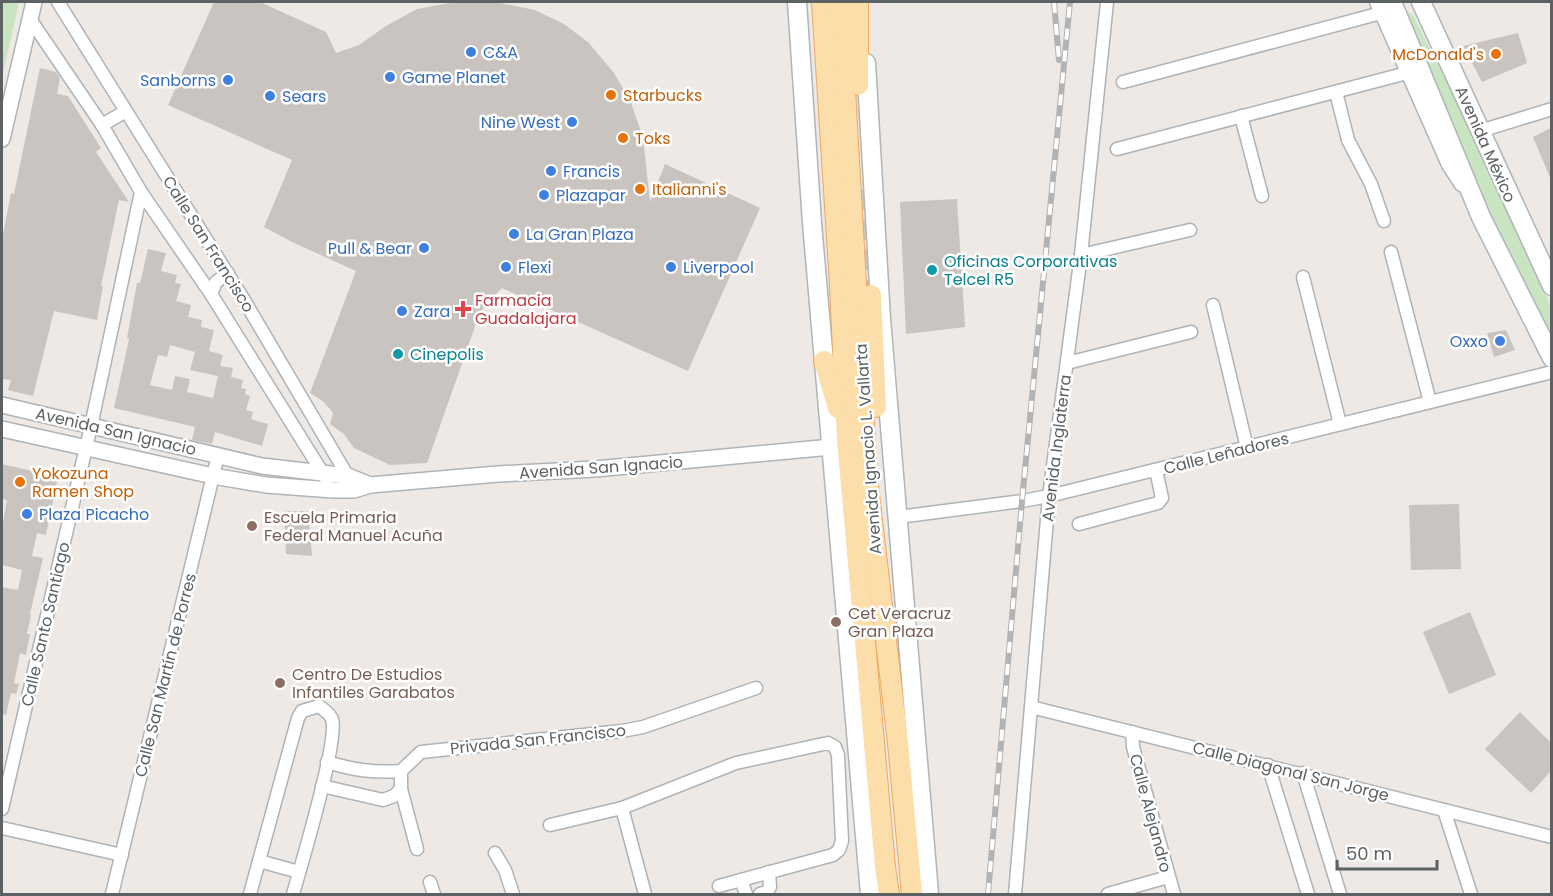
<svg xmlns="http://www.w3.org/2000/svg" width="1553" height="896" font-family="Poppins,sans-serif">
	<rect width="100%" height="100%" fill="#eee9e4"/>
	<g fill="#c8e4c1">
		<polygon points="2,2 19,2 2,78"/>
		<polygon points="1407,12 1413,15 1489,167 1551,307 1551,354 1403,19"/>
	</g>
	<g fill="#c9c4c0" fill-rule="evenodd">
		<polygon points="214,2 260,2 326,32 336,53 359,45 386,26 417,9 455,2 495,2 535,10 564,24 589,43 614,73 630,100 643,137 650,202 665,164 760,208 688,371 502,288 485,305 478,318 427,463 390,465 354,448 344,434 330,424 333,413 324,402 310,393 356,271 292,242 264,227 292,160 168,105"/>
		<polygon points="1518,33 1527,63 1482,82 1463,46"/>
		<polygon points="40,68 56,72 60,78 57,94 68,96 101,148 96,152 129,202 119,200 101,286 103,286 97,320 54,311 33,396 8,390 11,380 2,379 2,240 11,193 14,194"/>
		<polygon points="1551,128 1551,180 1533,137"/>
		<polygon points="957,199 965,327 906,334 900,202"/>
		<path d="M148,249L166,253L161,271L177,275L175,283L181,284L176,301L191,305L188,317L202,320L201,327L214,330L209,351L223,355L220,366L233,368L231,377L243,380L241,388L246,389L245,394L250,396L246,410L253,412L251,419L268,424L262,446L215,432L212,444L192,440L195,427L114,408L129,339L127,338L137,283H140ZM170,345L195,352L190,370L218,376L213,398L187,392L190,379L175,376L172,390L150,385L158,355L167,357Z"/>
		<polygon points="1506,330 1515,350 1494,357 1487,333"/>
		<polygon points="2,464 58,477 46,535 37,533 32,556 43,558 30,614 31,615 27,634 30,634 26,655 20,653 14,683 19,684 16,694 11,693 6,715 2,714 2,587 18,590 22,570 2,565 2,528 7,500 2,499"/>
		<polygon points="1459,504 1461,569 1411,570 1409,505"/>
		<polygon points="284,511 308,511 312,556 286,554"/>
		<polygon points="1470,612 1496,675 1449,694 1423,632"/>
		<polygon points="1520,712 1551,743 1551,771 1531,793 1485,749"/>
	</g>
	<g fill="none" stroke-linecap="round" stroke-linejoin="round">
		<polyline stroke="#cac7c4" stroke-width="20" stroke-dasharray="20 10" stroke-linecap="butt" points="861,190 871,295"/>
		<g stroke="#afb3b6" stroke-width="15">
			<g id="minor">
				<polyline points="58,2 244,300 350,480"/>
				<polyline points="1376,2 1448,165 1461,185"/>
				<polyline points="30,19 102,125 141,192 211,294 327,480"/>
				<polyline points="1123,82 1381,13"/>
				<polyline points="1336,92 1348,140 1371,184 1384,221"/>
				<polyline points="1241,116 1262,196"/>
				<polyline points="102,125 126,111"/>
				<polyline points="1480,131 1552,109"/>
				<polyline points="1117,149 1407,73"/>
				<polyline points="1391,252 1430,402"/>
				<polyline points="1081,255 1190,230"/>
				<polyline points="1303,277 1340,424"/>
				<polyline points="211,294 216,282 228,273"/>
				<polyline points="1213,305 1247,448"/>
				<polyline points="1067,363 1191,332"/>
				<polyline points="898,517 1022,501 1049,496 1552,372"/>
				<polyline points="1079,524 1158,503 1162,498 1156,470"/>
				<polyline points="1031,707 1552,837"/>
				<polyline points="1132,732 1133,747 1174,894"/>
				<path d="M327,762C354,770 373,773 401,771"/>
				<polyline points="1268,765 1308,894"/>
				<polyline points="1303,773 1340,894"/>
				<polyline points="322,786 383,800 394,796 401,789"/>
				<polyline points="622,808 645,894"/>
				<polyline points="2,809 91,426 141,192"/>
				<polyline points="1444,810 1471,894"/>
				<polyline points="550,825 622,808 736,763 828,743 835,747 838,755 842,841 839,850 833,855 719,886"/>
				<polyline points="2,828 122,855"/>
				<polyline points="417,849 401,789 401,771 421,752 622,731 643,727 756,688"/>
				<polyline points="495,853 505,870 513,894"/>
				<polyline points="259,861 299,872"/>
				<polyline points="741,880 746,894"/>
				<polyline points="430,882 434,894"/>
				<polyline points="112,894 218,455"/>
				<path d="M250,894L298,718L302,711L319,706C324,710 329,713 332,719C339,739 301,866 293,894"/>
				<polyline points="760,894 767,892 770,887 769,872"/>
				<polyline points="1015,894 1049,496 1081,255 1107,2"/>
				<polyline points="1108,894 1168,877"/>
			</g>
		</g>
		<g stroke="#afb3b6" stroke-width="18">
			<g id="tertiary">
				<polyline points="2,139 34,2"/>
				<polyline points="2,405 262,466 348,476 370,485"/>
				<polyline points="2,429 213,476 266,485 333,490 354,490 370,485 498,474 595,469 831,447"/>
			</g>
		</g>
		<g stroke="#b0b5b8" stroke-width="21">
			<g id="secondary">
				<polyline points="797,2 812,223 870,894"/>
				<polyline points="1392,2 1481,217 1552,358"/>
				<polyline points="1421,2 1552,286"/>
				<polyline points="866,63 881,319 929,894"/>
			</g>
		</g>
		<g stroke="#eca85f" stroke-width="22">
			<g id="primary">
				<polyline points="822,2 840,285 847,440 885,867 889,894"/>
				<polyline points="840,2 867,477 898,743 912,894"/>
				<polyline points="858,85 858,2"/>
				<polyline points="871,295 876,407"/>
				<polyline points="824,361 838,408"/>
			</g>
		</g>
		<use href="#minor" stroke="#fff" stroke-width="12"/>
		<use href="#tertiary" stroke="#fff" stroke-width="15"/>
		<use href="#secondary" stroke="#fff" stroke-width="18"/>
		<use href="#primary" stroke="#fcdeab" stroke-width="20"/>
		<g stroke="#b2b3b4" stroke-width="6">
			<g id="rail">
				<polyline points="1054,2 1059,60"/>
				<polyline points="988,894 1022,501 1070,2"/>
			</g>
		</g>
		<use href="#rail" stroke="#fff" stroke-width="4" stroke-dasharray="11" stroke-linecap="butt"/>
	</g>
	<g fill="#3f7fe0" stroke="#fff" stroke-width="2">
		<circle cx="471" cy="52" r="6"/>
		<circle cx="390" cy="77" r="6"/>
		<circle cx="228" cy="80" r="6"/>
		<circle cx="270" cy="96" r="6"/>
		<circle cx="572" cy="122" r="6"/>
		<circle cx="551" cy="171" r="6"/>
		<circle cx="544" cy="195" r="6"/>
		<circle cx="514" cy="234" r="6"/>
		<circle cx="424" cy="248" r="6"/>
		<circle cx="506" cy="267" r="6"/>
		<circle cx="671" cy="267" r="6"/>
		<circle cx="402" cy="311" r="6"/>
		<circle cx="1500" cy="341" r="6"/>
		<circle cx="27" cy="514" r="6"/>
	</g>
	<g fill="#e8710a" stroke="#fff" stroke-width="2">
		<circle cx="1496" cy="54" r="6"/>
		<circle cx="611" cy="95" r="6"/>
		<circle cx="623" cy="138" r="6"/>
		<circle cx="640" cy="189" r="6"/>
		<circle cx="20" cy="482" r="6"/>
	</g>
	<g fill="#0f9aa8" stroke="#fff" stroke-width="2">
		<circle cx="932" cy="270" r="6"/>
		<circle cx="398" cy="354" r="6"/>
	</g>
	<path fill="#e0444e" stroke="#fff" stroke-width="2" d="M460 300h6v6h6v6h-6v6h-6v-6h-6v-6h6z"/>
	<g fill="#8d6e63" stroke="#fff" stroke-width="2">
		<circle cx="252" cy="526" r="6"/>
		<circle cx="836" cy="622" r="6"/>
		<circle cx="280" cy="683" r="6"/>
	</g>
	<g text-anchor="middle" stroke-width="5" stroke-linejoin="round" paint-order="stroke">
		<g font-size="16" fill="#366cbe" stroke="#fff" text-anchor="start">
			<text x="483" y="58">C&amp;A</text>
			<text x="402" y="83">Game Planet</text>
			<text x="216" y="86" text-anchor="end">Sanborns</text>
			<text x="282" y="102">Sears</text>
			<text x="560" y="128" text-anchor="end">Nine West</text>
			<text x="563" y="177">Francis</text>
			<text x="556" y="201">Plazapar</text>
			<text x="526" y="240">La Gran Plaza</text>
			<text x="412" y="254" text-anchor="end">Pull &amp; Bear</text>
			<text x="518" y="273">Flexi</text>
			<text x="683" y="273">Liverpool</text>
			<text x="414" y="317">Zara</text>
			<text x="1488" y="347" text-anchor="end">Oxxo</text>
			<text x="39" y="520">Plaza Picacho</text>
		</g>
		<g font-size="16" fill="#c56008" stroke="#fff" text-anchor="start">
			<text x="1484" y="60" text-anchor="end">McDonald's</text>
			<text x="623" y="101">Starbucks</text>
			<text x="635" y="144">Toks</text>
			<text x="652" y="195">Italianni's</text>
			<text x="32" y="479">Yokozuna<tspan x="32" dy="18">Ramen Shop</tspan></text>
		</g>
		<g font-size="16" fill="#5c6164" stroke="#fff">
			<text transform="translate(1486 144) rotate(66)" y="6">Avenida México</text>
			<text transform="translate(209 244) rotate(58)" y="6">Calle San Francisco</text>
			<text transform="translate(116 431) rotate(13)" y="6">Avenida San Ignacio</text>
			<text transform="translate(1056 448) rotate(-83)" y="6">Avenida Inglaterra</text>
			<text transform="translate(868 449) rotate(-94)" y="6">Avenida Ignacio L. Vallarta</text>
			<text transform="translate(1226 453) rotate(-14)" y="6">Calle Leñadores</text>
			<text transform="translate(601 467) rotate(-4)" y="6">Avenida San Ignacio</text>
			<text transform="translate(45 624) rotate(-77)" y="6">Calle Santo Santiago</text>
			<text transform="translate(165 675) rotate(-76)" y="6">Calle San Martín de Porres</text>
			<text transform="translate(538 739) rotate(-6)" y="6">Privada San Francisco</text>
			<text transform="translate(1291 771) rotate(14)" y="6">Calle Diagonal San Jorge</text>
			<text transform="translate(1151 813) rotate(75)" y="6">Calle Alejandro</text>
		</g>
		<g font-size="16" fill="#0d838f" stroke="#fff" text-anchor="start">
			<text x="944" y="267">Oficinas Corporativas<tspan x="944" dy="18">Telcel R5</tspan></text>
			<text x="410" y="360">Cinepolis</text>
		</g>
		<g font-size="16" fill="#be3a42" stroke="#fff" text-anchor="start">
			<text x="475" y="306">Farmacia<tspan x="475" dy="18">Guadalajara</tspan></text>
		</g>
		<g font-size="16" fill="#785e54" stroke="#fff" text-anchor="start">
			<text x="264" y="523">Escuela Primaria<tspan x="264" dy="18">Federal Manuel Acuña</tspan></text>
			<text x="848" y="619">Cet Veracruz<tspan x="848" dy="18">Gran Plaza</tspan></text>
			<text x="292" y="680">Centro De Estudios<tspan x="292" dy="18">Infantiles Garabatos</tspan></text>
		</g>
	</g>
	<rect width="1553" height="896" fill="none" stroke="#5c6164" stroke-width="6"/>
	<path d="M1337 860v9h100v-9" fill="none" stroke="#5c6164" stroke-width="3"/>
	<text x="1346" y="860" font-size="18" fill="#5c6164" stroke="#ffffff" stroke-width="4.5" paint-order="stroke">50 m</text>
</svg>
